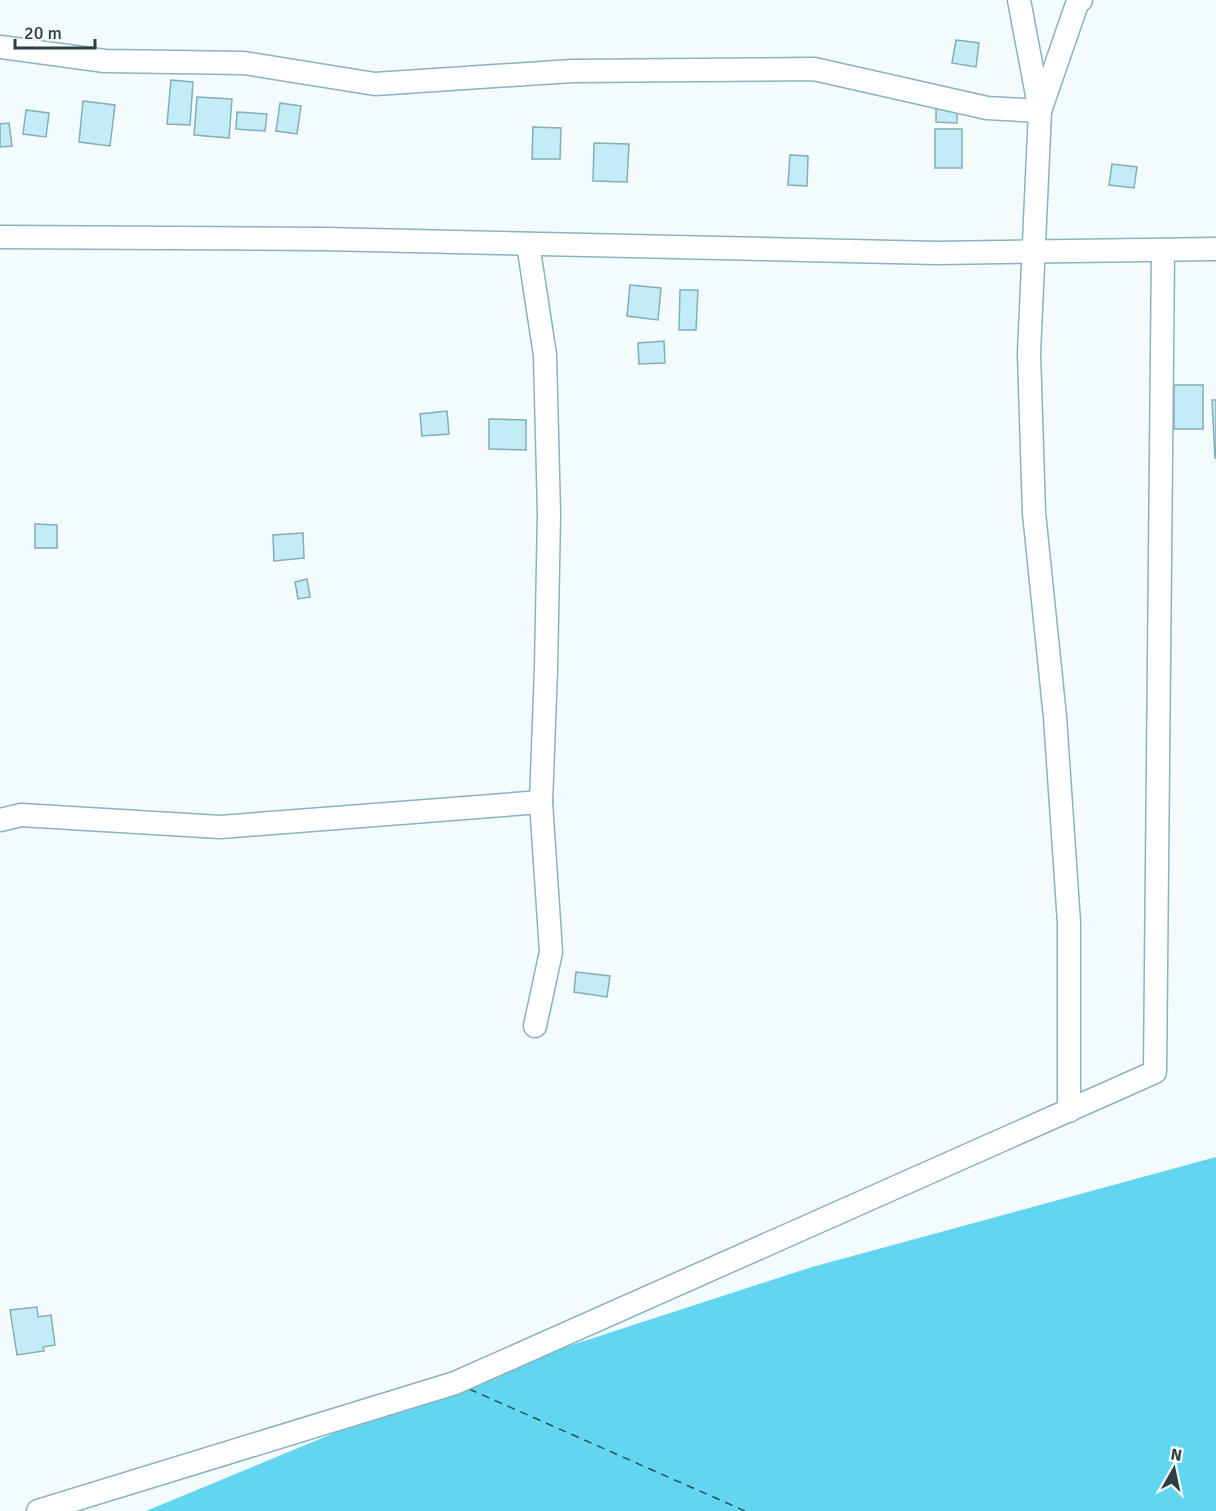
<svg xmlns="http://www.w3.org/2000/svg" width="1216" height="1511" font-family="Signika,sans-serif">
	<rect width="100%" height="100%" fill="#f3fbfd"/>
	<polygon fill="#62d6f0" points="1216,1157 1216,1511 146,1511 455,1383 812,1267"/>
	<g fill="none" stroke-linecap="round" stroke-linejoin="round">
		<polyline stroke="#245661" stroke-width="1.5" stroke-dasharray="8 6" stroke-linecap="butt" points="469,1389 745,1511"/>
	</g>
	<g fill="#c4ecf7" stroke="#83adb7" stroke-width="1.5">
		<polygon points="956,40 979,43 976,67 952,63"/>
		<polygon points="171,80 193,82 190,125 167,124"/>
		<polygon points="197,97 232,99 229,138 194,135"/>
		<polygon points="83,101 115,105 110,146 79,142"/>
		<polygon points="280,103 301,106 297,134 276,131"/>
		<polygon points="936,109 957,110 957,123 936,122"/>
		<polygon points="26,110 49,113 46,137 23,134"/>
		<polygon points="237,112 267,114 265,131 236,129"/>
		<polygon points="9,123 12,146 0,147 0,124"/>
		<polygon points="533,127 561,128 560,159 532,159"/>
		<rect x="935" y="129" width="27" height="39"/>
		<polygon points="594,143 629,144 627,182 593,181"/>
		<polygon points="790,155 808,156 807,186 788,185"/>
		<polygon points="1112,164 1137,167 1134,188 1109,185"/>
		<polygon points="630,285 661,288 658,320 627,316"/>
		<polygon points="680,290 698,290 696,330 679,330"/>
		<polygon points="664,341 665,363 639,364 638,343"/>
		<rect x="1174" y="385" width="29" height="44"/>
		<polygon points="1212,400 1216,400 1216,458 1215,458"/>
		<polygon points="447,411 449,434 422,436 420,414"/>
		<polygon points="489,419 526,420 526,450 489,449"/>
		<polygon points="35,524 57,525 57,548 35,548"/>
		<polygon points="303,533 304,558 274,561 273,535"/>
		<polygon points="307,579 310,597 298,599 295,582"/>
		<polygon points="576,972 610,976 607,997 574,992"/>
		<polygon points="37,1307 38,1317 51,1315 55,1345 43,1347 44,1351 17,1355 10,1310"/>
	</g>
	<g fill="none" stroke-linecap="round" stroke-linejoin="round">
		<g stroke="#89b3be" stroke-width="25">
			<g id="street">
				<polyline points="0,47 105,61 244,63 375,84 572,71 814,69 987,108 1040,111 1019,0"/>
				<polyline points="0,237 324,239 937,253 1216,249"/>
				<polyline points="528,244 545,355 549,514 546,669 541,802 551,952 535,1026"/>
				<polyline points="0,820 21,815 220,827 541,802"/>
				<polyline points="1069,1111 1069,923 1055,717 1034,513 1029,353 1040,111 1078,1 1081,0"/>
				<polyline points="38,1511 455,1383 1155,1072 1163,250"/>
			</g>
		</g>
		<use href="#street" stroke="#fff" stroke-width="22"/>
	</g>
	<g transform="translate(1174 1469) rotate(9)" stroke="#f3fbfd" stroke-width="4.5" paint-order="stroke">
	<path d="M0-4.5L10 22L0 15L-10 22Z" fill="#2e3f44"/>
	<text y="-9" font-size="16" font-weight="bold" text-anchor="middle" fill="#2e3f44">N</text>
	</g>
	<path d="M15 39v9h80v-9" fill="none" stroke="#2e3f44" stroke-width="3"/>
	<text x="24" y="39" font-size="18" fill="#2e3f44" stroke="#f3fbfd" stroke-width="4.5" paint-order="stroke">20 m</text>
</svg>
